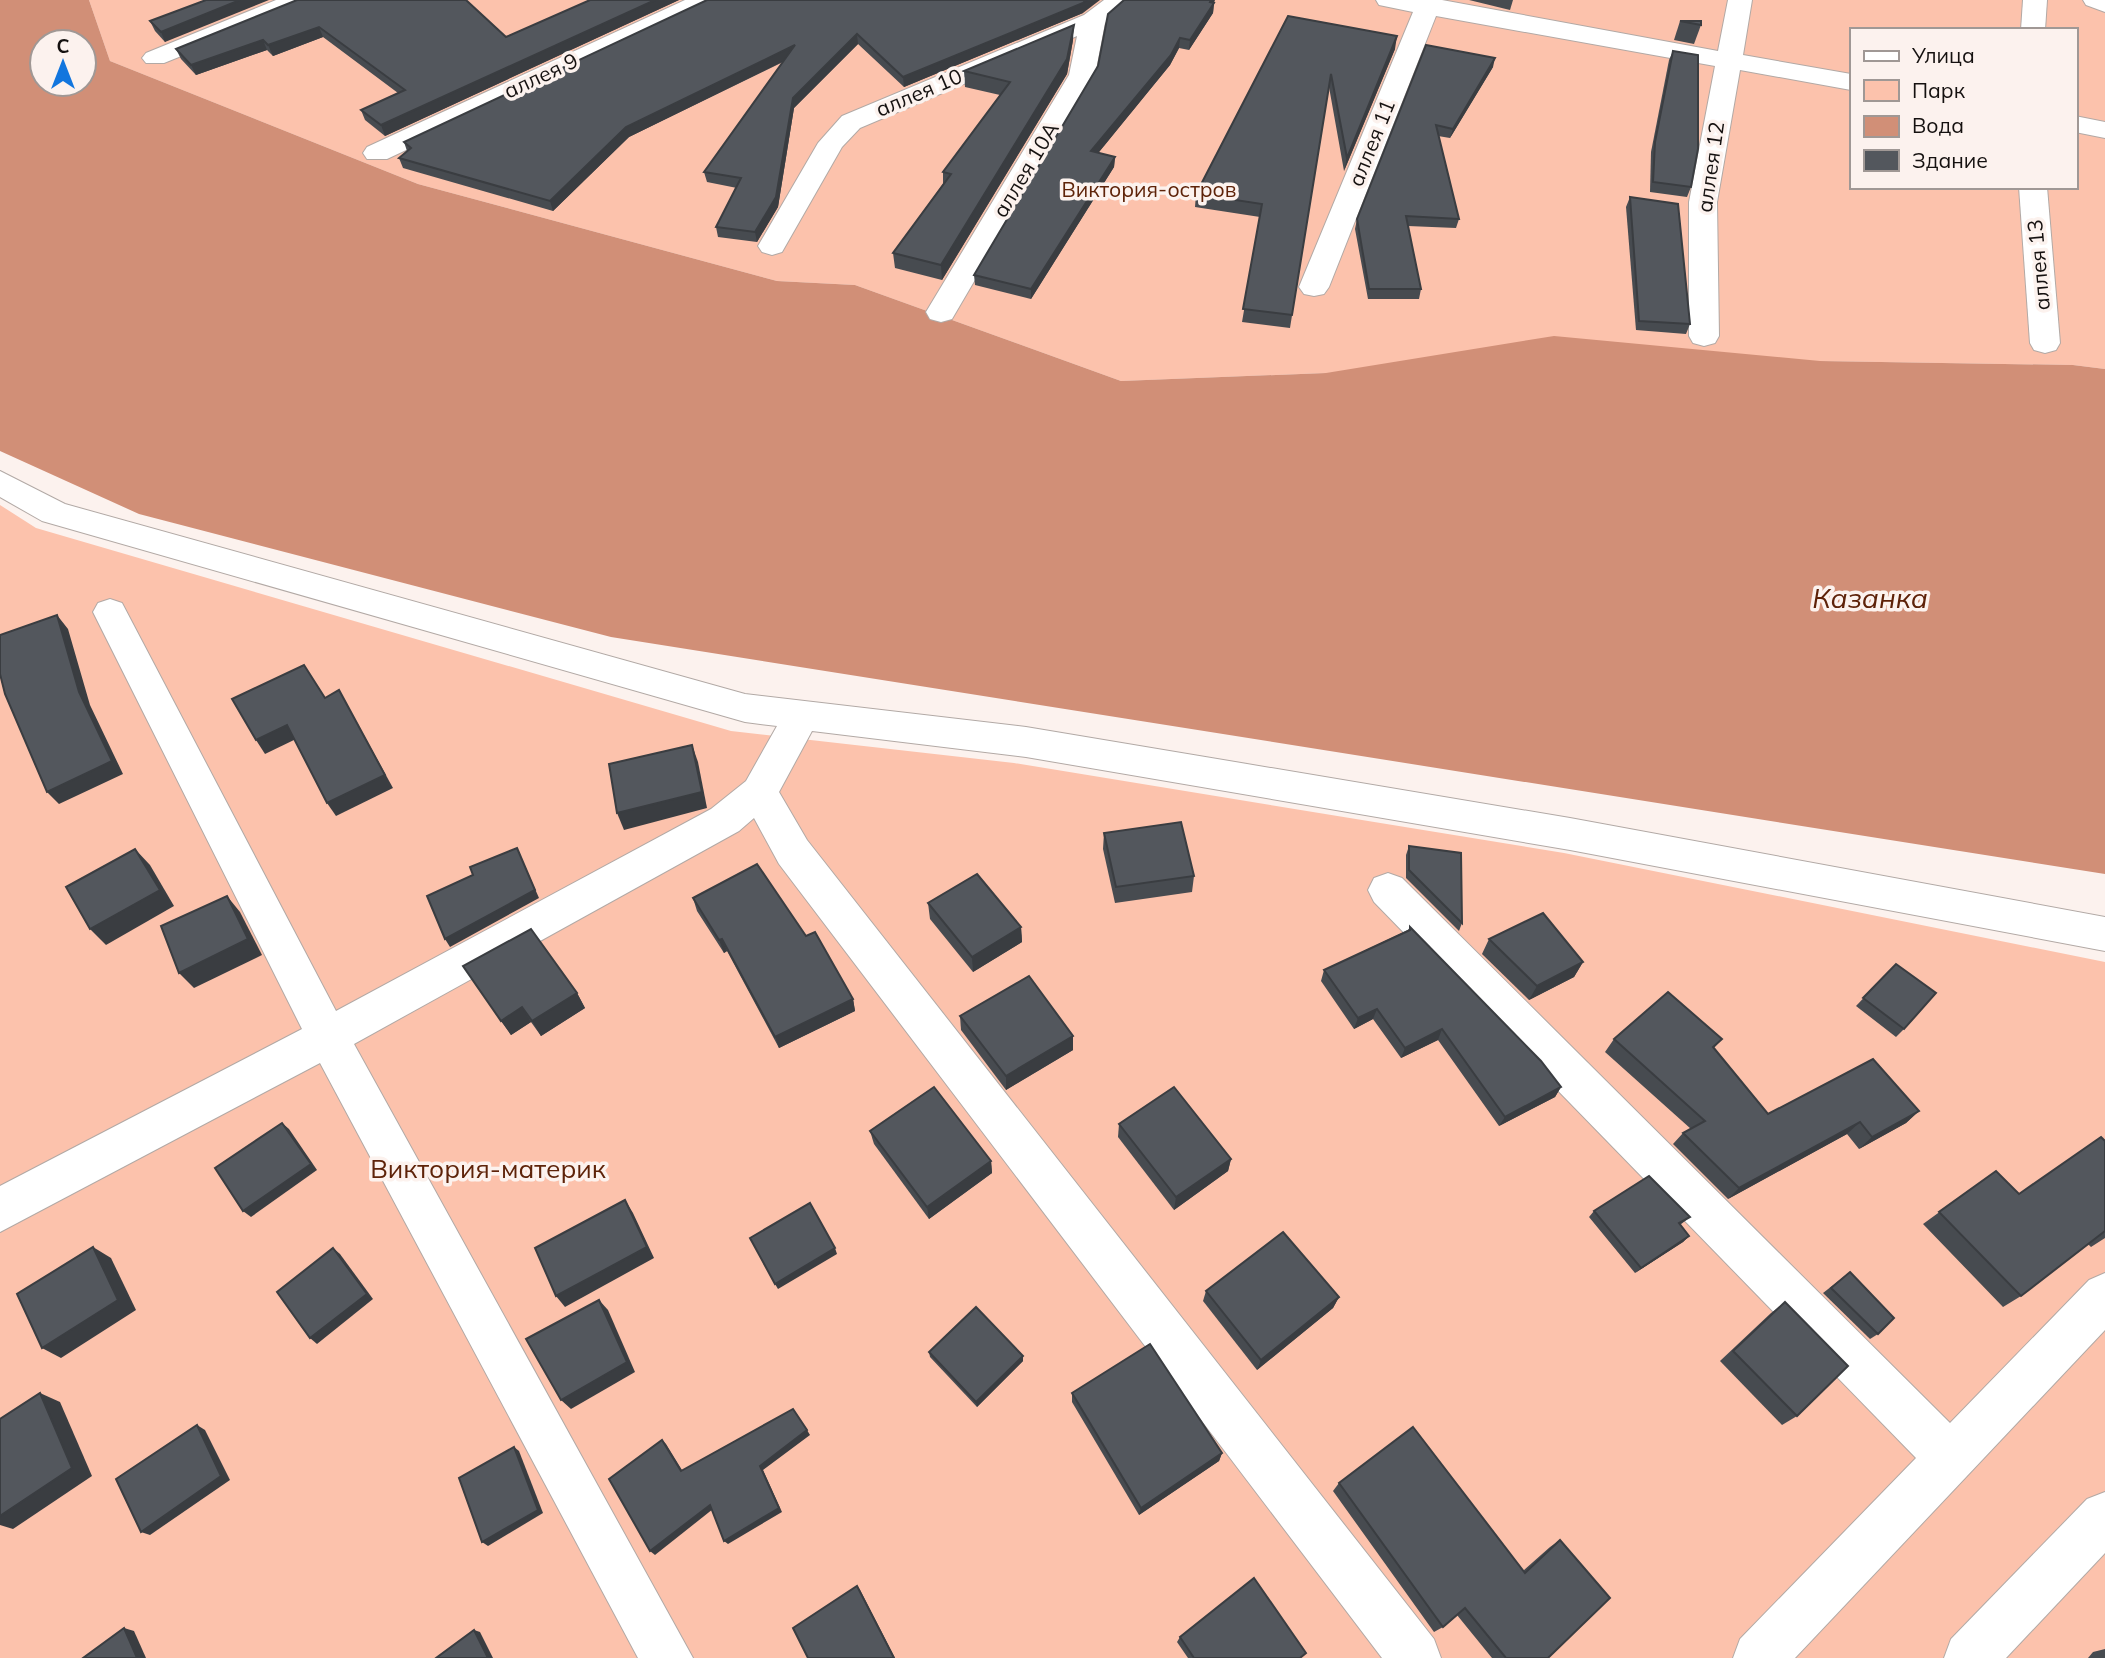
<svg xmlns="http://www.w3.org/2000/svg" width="2105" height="1658" font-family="Mulish,sans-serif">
	<rect width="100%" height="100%" fill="#fcf2ee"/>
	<g fill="#fcc2ac" fill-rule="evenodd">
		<path d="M89,0H2105V369L2073,365L1820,361L1326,373L1121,381L855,285L777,281L418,184L110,61ZM1851,30H2075V187H1851Z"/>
		<polygon points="0,505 36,528 731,731 1014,763 1564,853 2105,962 2105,1658 0,1658"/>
	</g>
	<path fill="#d18f77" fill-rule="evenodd" d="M0,0H89L110,61L418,184L777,281L855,285L1121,381L1326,373L1554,336L1820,361L2073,365L2105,369V874L611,637L139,514L0,451ZM42,42H84V84H42Z"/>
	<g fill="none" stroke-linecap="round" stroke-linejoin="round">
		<g stroke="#b2a9a5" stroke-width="2">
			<g id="minor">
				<polygon points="276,0 310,0 307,5 164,63 146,63 142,58 146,53"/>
				<polygon points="685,0 717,0 714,5 387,159 367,159 363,153 367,147"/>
				<polygon points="1104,0 1131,0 1105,23 1095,75 952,319 941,322 930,319 926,312 1069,75 1077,36 860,128 842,147 782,252 772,255 762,252 758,246 818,143 842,116 1084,15"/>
				<polygon points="1376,0 1442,0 1718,51 1728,0 1752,0 1743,55 1851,74 1851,90 1740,70 1717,202 1719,336 1715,343 1704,346 1693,343 1689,336 1689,202 1715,66 1436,16 1329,287 1324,294 1314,296 1304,294 1299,287 1413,12 1379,5"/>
				<polygon points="2023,0 2047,0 2045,30 2021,30"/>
				<polygon points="2083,0 2105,0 2105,12 2086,5"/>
				<polygon points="2075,116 2105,122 2105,138 2075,132"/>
				<polygon points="2019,187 2047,187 2060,343 2056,350 2045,353 2034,350 2030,343"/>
				<polygon points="0,471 65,504 745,694 1026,727 1570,818 2105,917 2105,951 1570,850 1026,757 812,731 779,792 807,840 1434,1639 1441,1658 1382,1658 779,864 754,818 739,831 354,1044 693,1658 638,1658 320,1063 0,1232 0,1186 302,1029 93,612 98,603 110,599 122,603 336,1011 711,809 746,781 777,726 745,722 42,521 0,497"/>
				<polygon points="1388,873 1402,878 1950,1423 2089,1280 2105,1273 2105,1330 1795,1658 1733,1658 1740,1639 1916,1458 1374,902 1368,890 1374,878"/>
				<polygon points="2105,1492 2105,1553 2006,1658 1944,1658 1951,1639 2087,1499"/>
			</g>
		</g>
		<use href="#minor" fill="#fff" fill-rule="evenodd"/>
	</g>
	<g fill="#474b50">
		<polygon points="206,0 165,42 155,31 150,21"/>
		<polygon points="297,0 506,37 590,0 679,0 385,136 365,120 361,110 398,93 323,37 273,56 267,50 196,75 181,59 176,49"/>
		<polygon points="707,0 1083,13 904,87 858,44 794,108 778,207 757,242 718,237 716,227 737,188 707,182 704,172 783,62 629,137 553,211 403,168 399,158 407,151 404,142"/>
		<polygon points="1469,0 1513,0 1510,10"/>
		<polygon points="1214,3 1213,13 1189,50 1179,48 1170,65 1098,153 1115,157 1114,167 1031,299 975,285 974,275 1098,66"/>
		<polygon points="1288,16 1395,49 1344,171 1329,87 1290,328 1242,322 1260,217 1195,207 1196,194"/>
		<polygon points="1680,21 1701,25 1694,44 1674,40"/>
		<polygon points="1073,40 1067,74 942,280 895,268 893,253 943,184 943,172 1000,95 965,87 964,71"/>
		<polygon points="1426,45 1493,67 1450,138 1438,136 1459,219 1456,228 1408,226 1421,289 1419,299 1368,299 1355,229 1357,219"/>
		<polygon points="1673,51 1691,187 1687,197 1650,192 1651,152 1669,60"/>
		<polygon points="1630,197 1690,324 1686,334 1636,330 1626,207"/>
		<polygon points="1104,833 1194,876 1192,892 1115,903 1103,849"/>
		<polygon points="1409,846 1462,923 1459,931 1406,878 1406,855"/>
		<polygon points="693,898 806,936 853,999 855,1011 779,1048 727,951 724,953 697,911"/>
		<polygon points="928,903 1021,927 1022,942 973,972 930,919"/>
		<polygon points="1410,927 1561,1087 1555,1097 1499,1126 1438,1040 1401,1058 1373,1019 1354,1029 1321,981 1324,970 1408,930"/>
		<polygon points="1489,939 1583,962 1574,977 1529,1000 1482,954"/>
		<polygon points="1896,964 1904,1029 1896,1037 1856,1006"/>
		<polygon points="463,966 577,993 585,1008 541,1036 531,1022 511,1035"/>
		<polygon points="960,1016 1073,1050 1006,1090 961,1030"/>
		<polygon points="1614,1039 1722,1039 1714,1048 1768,1114 1919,1111 1906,1123 1859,1149 1847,1134 1728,1199 1673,1144 1683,1133 1691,1129 1605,1052"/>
		<polygon points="1119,1124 1231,1159 1228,1171 1174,1210 1118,1137"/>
		<polygon points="870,1131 991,1161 992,1173 929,1219 874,1144"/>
		<polygon points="2105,1141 2105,1238 2091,1247 2088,1244 2021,1296 2003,1307 1923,1224 1996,1171 2019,1194"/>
		<polygon points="1594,1211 1690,1217 1680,1225 1689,1236 1683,1242 1635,1273 1589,1217"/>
		<polygon points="1850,1272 1878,1334 1870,1339 1823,1293"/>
		<polygon points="1206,1291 1339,1297 1333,1308 1257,1370 1203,1301"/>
		<polygon points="1785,1302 1797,1416 1782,1425 1720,1361 1771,1313"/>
		<polygon points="929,1352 1023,1356 1023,1361 977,1407 930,1357"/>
		<polygon points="1072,1393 1222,1453 1219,1461 1139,1515 1072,1402"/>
		<polygon points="1339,1483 1523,1571 1550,1547 1560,1540 1548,1658 1492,1658 1457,1615 1443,1627 1434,1632 1333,1491"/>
		<polygon points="1180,1637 1300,1658 1188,1658 1177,1642"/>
		<polygon points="2105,1649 2105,1658 2088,1658 2093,1652"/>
	</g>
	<g fill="#3a3d41">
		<polygon points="240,0 269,0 165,42 161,32"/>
		<polygon points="655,0 679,0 385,136 381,125"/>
		<polygon points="1086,0 1100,0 1083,13 904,87 903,77"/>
		<polygon points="1211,0 1215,0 1214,3 1213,13 1189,50 1190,40"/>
		<polygon points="1074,25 1073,40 1067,74 942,280 941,265"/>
		<polygon points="319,27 323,37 273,56 268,45"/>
		<polygon points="857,34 858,44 794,108 778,207 757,242 755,232 793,98"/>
		<polygon points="1397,36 1395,49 1344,171 1347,158"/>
		<polygon points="1180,38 1179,48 1170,65 1091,162 1091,151"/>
		<polygon points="263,40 267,50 196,75 191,65"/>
		<polygon points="795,45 796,55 629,137 553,211 550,201 626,127"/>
		<polygon points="1495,58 1493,67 1450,138 1453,129"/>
		<polygon points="1115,157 1114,167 1031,299 1031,289"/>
		<polygon points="57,615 68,629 90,705 123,774 59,804 47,792 79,692"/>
		<polygon points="339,690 393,788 336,816 327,803"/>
		<polygon points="287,725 296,739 265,754 256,740"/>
		<polygon points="692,745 698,762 707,808 624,830 617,813"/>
		<polygon points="517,848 539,898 450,947 445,939"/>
		<polygon points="135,849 150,865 174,906 106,945 90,929"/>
		<polygon points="227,896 240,912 262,955 194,988 179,973"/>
		<polygon points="1021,927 1022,942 973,972 972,957"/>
		<polygon points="722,939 727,951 724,953 719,940"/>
		<polygon points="1583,962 1574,977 1529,1000 1537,986"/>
		<polygon points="577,993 585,1008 541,1036 532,1021"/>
		<polygon points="853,999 855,1011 779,1048 775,1037"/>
		<polygon points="522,1007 531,1022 511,1035 501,1021"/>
		<polygon points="1377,1009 1373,1019 1354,1029 1358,1018"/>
		<polygon points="1442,1029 1438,1040 1401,1058 1405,1048"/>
		<polygon points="1073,1036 1073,1050 1006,1090 1006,1076"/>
		<polygon points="1561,1087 1555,1097 1499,1126 1505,1117"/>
		<polygon points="1919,1111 1906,1123 1859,1149 1872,1137"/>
		<polygon points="1860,1122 1847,1134 1728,1199 1739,1188"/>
		<polygon points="282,1123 289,1129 317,1170 251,1217 243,1211"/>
		<polygon points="1231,1159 1228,1171 1174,1210 1176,1197"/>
		<polygon points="991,1161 992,1173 929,1219 927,1207"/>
		<polygon points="625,1200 633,1213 654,1258 565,1307 556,1296"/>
		<polygon points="1689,1236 1683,1242 1635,1273 1641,1268"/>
		<polygon points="93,1247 111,1258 136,1310 61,1358 42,1348"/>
		<polygon points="333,1248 340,1254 373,1299 317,1344 310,1338"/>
		<polygon points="835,1248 837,1254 778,1289 775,1284"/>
		<polygon points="1339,1297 1333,1308 1257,1370 1261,1360"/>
		<polygon points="599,1300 608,1310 635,1372 571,1409 561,1400"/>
		<polygon points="1023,1356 1023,1361 977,1407 976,1402"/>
		<polygon points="40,1393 60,1402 92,1476 13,1529 0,1525 0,1516"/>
		<polygon points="197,1425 205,1430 230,1480 150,1535 141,1532"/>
		<polygon points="807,1430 810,1435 763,1470 782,1512 728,1544 724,1541 760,1466"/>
		<polygon points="662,1440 666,1444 685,1475 681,1471"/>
		<polygon points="514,1447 519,1451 543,1513 488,1546 482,1542"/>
		<polygon points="1222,1453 1219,1461 1139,1515 1141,1508"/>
		<polygon points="710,1505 713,1509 655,1555 650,1551"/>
		<polygon points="857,1586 860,1590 895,1658 894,1658"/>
		<polygon points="124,1628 134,1631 146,1658 137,1658"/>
		<polygon points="474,1630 480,1632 493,1658 488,1658"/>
	</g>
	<g fill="#53575d" stroke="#3a3d41" stroke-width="2">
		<polygon points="206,0 240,0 161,32 150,21"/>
		<polygon points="297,0 466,0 506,37 590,0 655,0 381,125 361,110 405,90 319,27 268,45 263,40 191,65 176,49"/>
		<polygon points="707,0 1086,0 1083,3 903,77 857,34 793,98 776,197 755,232 716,227 741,178 704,172 795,45 626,127 550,201 399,158 411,148 404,142"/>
		<polygon points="1124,0 1211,0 1210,2 1214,3 1190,40 1180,38 1171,55 1091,151 1115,157 1031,289 974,275 1098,66 1108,14"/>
		<polygon points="1288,16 1397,36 1347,158 1331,74 1292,315 1243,309 1262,204 1196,194"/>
		<polygon points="1680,21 1701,21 1701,25"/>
		<polygon points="1074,25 1067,59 941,265 893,253 951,174 943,172 1010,82 964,71"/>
		<polygon points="1426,45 1495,58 1453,129 1436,125 1459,219 1406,216 1421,289 1369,289 1357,219"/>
		<polygon points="1673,51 1698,55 1698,149 1691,187 1653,182 1655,142"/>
		<polygon points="1630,197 1678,204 1690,324 1639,321"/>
		<polygon points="57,615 79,692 112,761 47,792 5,694 0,674 0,635"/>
		<polygon points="304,665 325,698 339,690 385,775 327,803 287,725 256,740 232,699"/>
		<polygon points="692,745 702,792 617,813 609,764"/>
		<polygon points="1181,822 1194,876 1116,887 1104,833"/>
		<polygon points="1409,846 1461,853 1462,923 1409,870"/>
		<polygon points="517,848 535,890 445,939 427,896 473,875 470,867"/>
		<polygon points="135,849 160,890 90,929 66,887"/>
		<polygon points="757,864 806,936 815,932 853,999 775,1037 722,939 719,940 693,898"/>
		<polygon points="977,874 1021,927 972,957 928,903"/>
		<polygon points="227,896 248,939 179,973 161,926"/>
		<polygon points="1543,913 1583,962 1537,986 1489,939"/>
		<polygon points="1410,927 1541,1061 1561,1087 1505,1117 1442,1029 1405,1048 1377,1009 1358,1018 1324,970 1410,930"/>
		<polygon points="531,929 577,993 532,1021 522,1007 501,1021 463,966"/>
		<polygon points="1896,964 1936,993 1904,1029 1863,998"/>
		<polygon points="1029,976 1073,1036 1006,1076 960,1016"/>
		<polygon points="1668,992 1722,1039 1713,1047 1768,1114 1873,1059 1919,1111 1872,1137 1860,1122 1739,1188 1683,1133 1705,1121 1614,1039"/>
		<polygon points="934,1087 991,1161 927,1207 870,1131"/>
		<polygon points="1174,1087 1231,1159 1176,1197 1119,1124"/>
		<polygon points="282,1123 311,1164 243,1211 215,1168"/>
		<polygon points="2101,1137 2105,1141 2105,1231 2021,1296 1939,1212 1996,1171 2019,1194"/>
		<polygon points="1649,1176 1690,1217 1679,1223 1689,1236 1641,1268 1594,1211"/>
		<polygon points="625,1200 647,1247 556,1296 535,1248"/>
		<polygon points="810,1203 835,1248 775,1284 750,1238"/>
		<polygon points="1283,1232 1339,1297 1261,1360 1206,1291"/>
		<polygon points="93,1247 118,1300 42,1348 17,1294"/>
		<polygon points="333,1248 367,1294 310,1338 277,1292"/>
		<polygon points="1850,1272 1894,1318 1878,1334 1831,1288"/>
		<polygon points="599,1300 627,1362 561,1400 526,1339"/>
		<polygon points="1785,1302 1848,1366 1797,1416 1733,1351"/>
		<polygon points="976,1307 1023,1356 976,1402 929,1352"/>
		<polygon points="1150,1344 1222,1453 1141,1508 1072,1393"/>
		<polygon points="40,1393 72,1468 0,1516 0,1419"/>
		<polygon points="793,1409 807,1430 760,1466 779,1508 724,1541 710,1505 650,1551 609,1479 662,1440 681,1471"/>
		<polygon points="197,1425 221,1476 141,1532 116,1479"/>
		<polygon points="1413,1427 1525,1573 1560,1540 1610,1598 1548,1658 1506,1658 1465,1608 1443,1627 1339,1483"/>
		<polygon points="514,1447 538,1510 482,1542 459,1478"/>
		<polygon points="1254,1578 1306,1653 1300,1658 1194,1658 1180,1637"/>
		<polygon points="857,1586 894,1658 808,1658 793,1628"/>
		<polygon points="124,1628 137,1658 83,1658"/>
		<polygon points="474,1630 488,1658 436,1658"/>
	</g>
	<g text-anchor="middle" stroke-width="7" stroke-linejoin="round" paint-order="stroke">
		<g font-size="21" fill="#151110" stroke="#fcf2ee">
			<text transform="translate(541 76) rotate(-25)" y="7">аллея 9</text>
			<text transform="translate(919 93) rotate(-23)" y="7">аллея 10</text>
			<text transform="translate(1372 143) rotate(-68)" y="7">аллея 11</text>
			<text transform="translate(1711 167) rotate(-82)" y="7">аллея 12</text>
			<text transform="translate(1026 170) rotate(-59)" y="7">аллея 10А</text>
			<text transform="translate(2039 265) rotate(-95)" y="7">аллея 13</text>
		</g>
		<g font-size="21" fill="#5e2309" stroke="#fcf2ee">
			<text x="1149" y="197">Виктория-остров</text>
		</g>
		<g font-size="26" fill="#5e2309" stroke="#fcf2ee">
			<text x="488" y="1178">Виктория-материк</text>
		</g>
		<g font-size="28" font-style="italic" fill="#5e2209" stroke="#fcf2ee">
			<text x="1870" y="608">Казанка</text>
		</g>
	</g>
	<rect x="1850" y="28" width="228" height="161" fill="#fcf2ee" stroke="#a09895" stroke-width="2"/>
	<rect x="1864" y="51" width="35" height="10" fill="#ffffff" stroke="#a09895" stroke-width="2"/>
	<text x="1912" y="63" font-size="21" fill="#151110">Улица</text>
	<rect x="1864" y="80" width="35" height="21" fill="#fcc2ac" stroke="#a09895" stroke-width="2"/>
	<text x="1912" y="98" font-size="21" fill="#151110">Парк</text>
	<rect x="1864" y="116" width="35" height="21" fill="#d18f77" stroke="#a09895" stroke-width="2"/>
	<text x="1912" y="133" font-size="21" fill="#151110">Вода</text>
	<rect x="1864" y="150" width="35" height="21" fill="#53575d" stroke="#a09895" stroke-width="2"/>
	<text x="1912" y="168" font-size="21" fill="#151110">Здание</text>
	<g transform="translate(63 63)"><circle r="33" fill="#fcf2ee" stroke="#a09895" stroke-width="2"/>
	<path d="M0-5L12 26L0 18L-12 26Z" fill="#1276de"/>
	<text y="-10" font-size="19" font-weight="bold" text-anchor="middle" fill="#151110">С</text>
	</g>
</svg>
